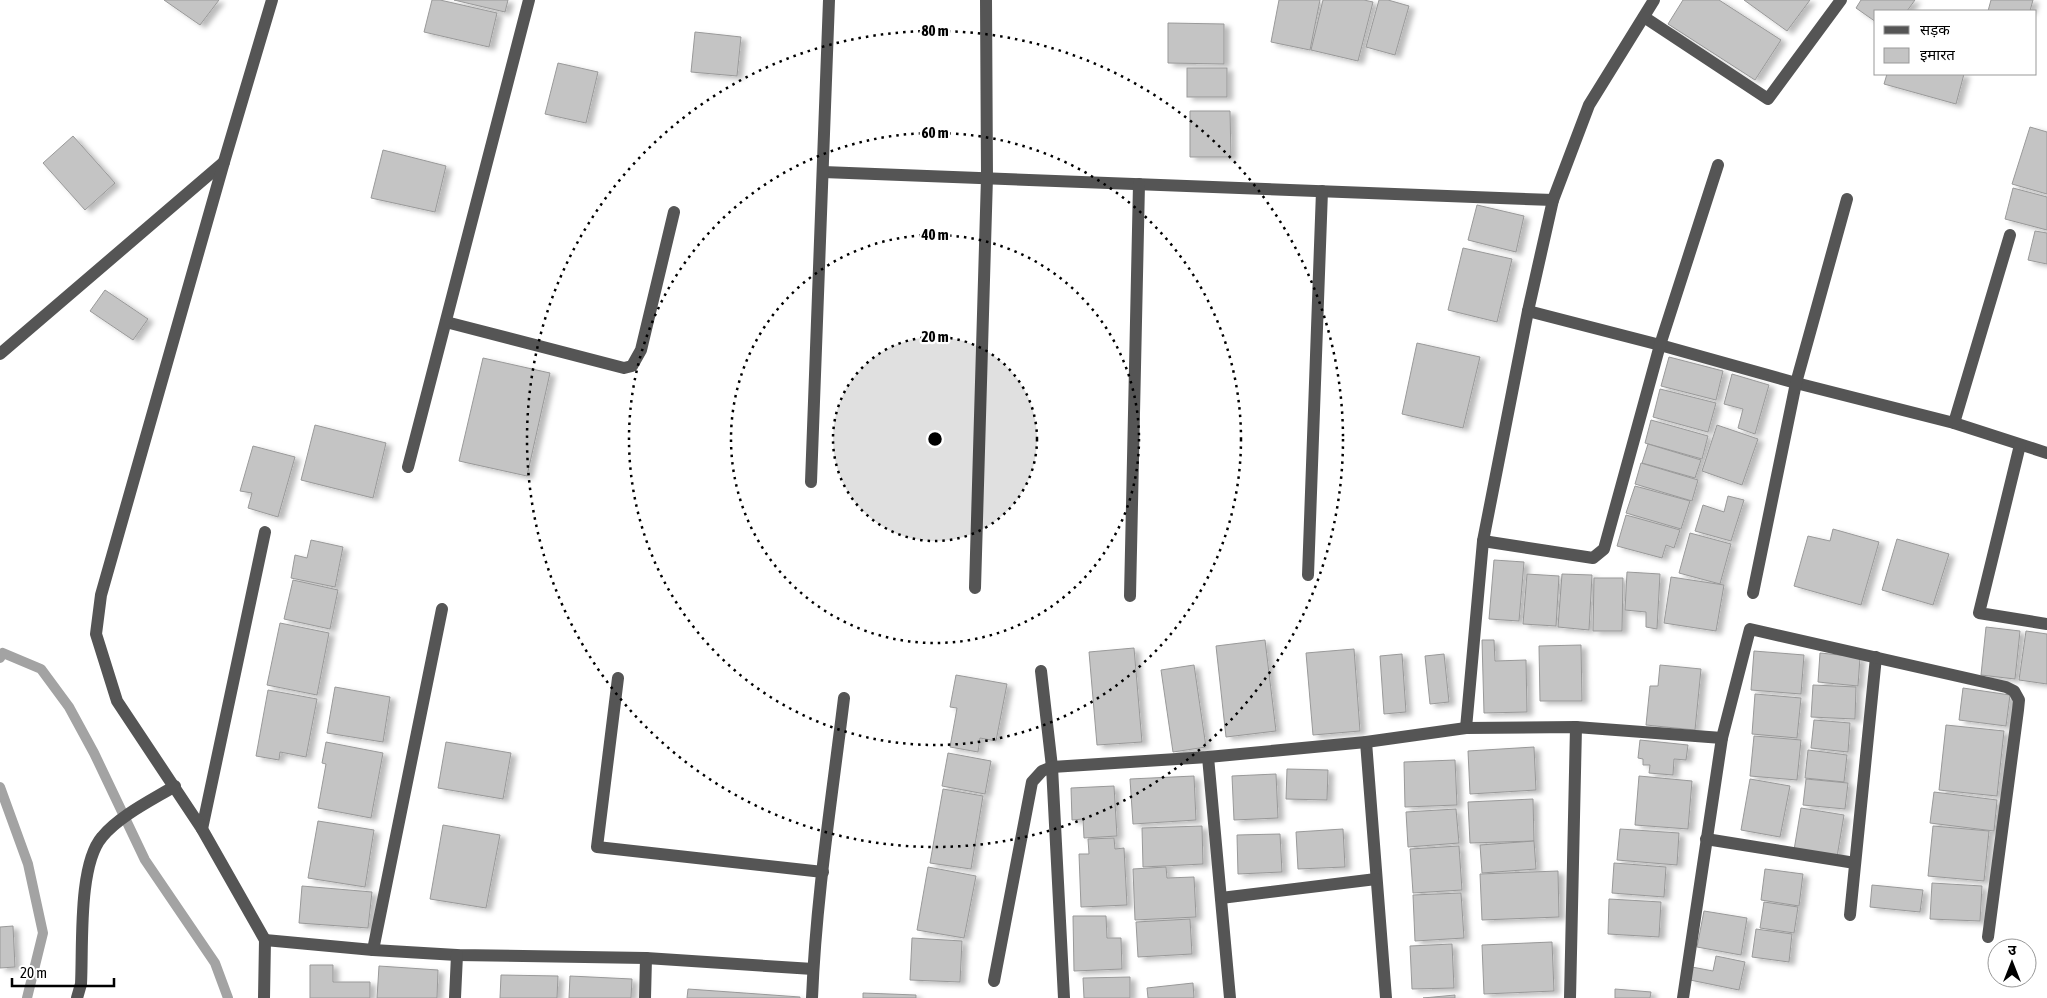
<svg xmlns="http://www.w3.org/2000/svg" width="2047" height="998" font-family="'Asap Condensed','Noto Sans Devanagari',sans-serif">
	<defs>
		<filter id="shadow"><feDropShadow dx="5.5" dy="3" stdDeviation="2.5" flood-color="#0004"/></filter>
	</defs>
	<rect width="100%" height="100%" fill="#fff"/>
	<g fill="none" stroke-linecap="round" stroke-linejoin="round">
		<g stroke="#a3a3a3" stroke-width="10">
			<polyline points="0,658 3,653 41,669 69,707 94,753 145,860 215,963 228,998"/>
			<polyline points="0,787 28,864 43,933 27,998"/>
		</g>
	</g>
	<g fill="#c4c4c4" stroke="#999" filter="url(#shadow)">
		<polygon points="164,0 219,0 200,25"/>
		<polygon points="432,0 440,0 497,13 489,47 424,32"/>
		<polygon points="454,0 508,0 505,12"/>
		<polygon points="1279,0 1320,0 1310,50 1271,42"/>
		<polygon points="1323,0 1364,0 1373,2 1358,61 1311,50"/>
		<polygon points="1379,0 1388,0 1409,6 1395,55 1366,47"/>
		<polygon points="1683,0 1719,0 1781,40 1755,80 1668,24"/>
		<polygon points="1744,0 1810,0 1787,31"/>
		<polygon points="1861,0 1915,0 1907,11 1876,11 1876,22 1856,8"/>
		<polygon points="1991,0 2033,0 2030,11 1988,11"/>
		<polygon points="1168,23 1224,24 1224,64 1168,63"/>
		<polygon points="695,32 741,37 737,76 691,72"/>
		<polygon points="558,63 598,72 586,123 545,114"/>
		<rect x="1187" y="68" width="40" height="29"/>
		<polygon points="1887,74 1964,74 1956,104 1884,84"/>
		<polygon points="1190,111 1230,111 1231,157 1190,157"/>
		<polygon points="2030,127 2047,132 2047,194 2012,184"/>
		<polygon points="73,136 115,183 85,210 43,163"/>
		<polygon points="383,150 446,166 435,212 371,198"/>
		<polygon points="2013,188 2047,197 2047,230 2005,219"/>
		<polygon points="1477,205 1524,216 1516,252 1468,240"/>
		<polygon points="2035,231 2047,233 2047,264 2028,260"/>
		<polygon points="1463,248 1512,259 1497,322 1448,310"/>
		<polygon points="105,290 148,319 133,340 90,311"/>
		<polygon points="1417,343 1480,357 1463,428 1402,414"/>
		<polygon points="1669,357 1723,371 1716,400 1661,386"/>
		<polygon points="483,358 550,373 527,476 459,461"/>
		<polygon points="1732,374 1769,385 1755,434 1738,428 1743,409 1724,404"/>
		<polygon points="1660,389 1716,403 1708,432 1653,417"/>
		<polygon points="1651,420 1708,436 1702,459 1645,443"/>
		<polygon points="315,425 386,443 373,498 301,480"/>
		<polygon points="1717,425 1758,439 1742,485 1702,471"/>
		<polygon points="1648,444 1701,460 1695,478 1642,463"/>
		<polygon points="253,446 295,457 278,517 248,508 252,493 240,491"/>
		<polygon points="1641,463 1698,480 1692,501 1635,484"/>
		<polygon points="1635,486 1690,501 1681,529 1626,513"/>
		<polygon points="1728,496 1744,500 1731,541 1695,531 1703,505 1724,512"/>
		<polygon points="1626,515 1680,530 1674,548 1666,545 1662,558 1617,546"/>
		<polygon points="1833,529 1879,542 1861,605 1794,586 1808,536 1830,541"/>
		<polygon points="1690,533 1731,544 1720,584 1679,573"/>
		<polygon points="1897,539 1949,554 1933,605 1882,590"/>
		<polygon points="311,540 343,547 335,587 291,578 295,555 307,558"/>
		<polygon points="1494,560 1524,562 1519,621 1489,619"/>
		<polygon points="1627,572 1660,574 1657,629 1646,627 1646,612 1625,610"/>
		<polygon points="1527,574 1559,576 1556,626 1523,624"/>
		<polygon points="1562,574 1592,575 1589,630 1558,627"/>
		<polygon points="1671,577 1724,585 1716,631 1664,623"/>
		<polygon points="1594,578 1623,578 1622,631 1593,631"/>
		<polygon points="293,580 338,590 330,629 284,619"/>
		<polygon points="280,623 329,633 317,695 267,685"/>
		<polygon points="1986,627 2020,631 2015,679 1981,675"/>
		<polygon points="2026,631 2047,634 2047,684 2019,680"/>
		<polygon points="1265,640 1276,731 1226,737 1216,646"/>
		<polygon points="1482,640 1494,640 1495,661 1526,660 1527,712 1484,713"/>
		<polygon points="1581,645 1582,701 1540,701 1539,646"/>
		<polygon points="1134,648 1142,742 1097,745 1089,652"/>
		<polygon points="1354,649 1360,731 1313,735 1306,653"/>
		<polygon points="1754,651 1804,655 1801,694 1751,690"/>
		<polygon points="1820,653 1860,657 1858,686 1818,682"/>
		<polygon points="1402,654 1406,712 1384,714 1380,656"/>
		<polygon points="1444,654 1449,702 1430,704 1425,656"/>
		<polygon points="1194,665 1206,747 1173,752 1161,670"/>
		<polygon points="1660,665 1701,669 1695,730 1646,725 1650,686 1658,686"/>
		<polygon points="956,675 1007,684 996,741 980,738 978,752 950,747 957,708 950,707"/>
		<polygon points="1813,685 1856,687 1855,719 1811,717"/>
		<polygon points="335,687 390,697 383,742 327,733"/>
		<polygon points="1963,688 2010,695 2006,726 1959,720"/>
		<polygon points="268,690 317,699 306,757 280,752 279,760 256,756"/>
		<polygon points="1755,694 1801,698 1797,738 1752,734"/>
		<polygon points="1814,720 1850,723 1848,752 1811,748"/>
		<polygon points="1946,725 2004,731 1997,796 1939,790"/>
		<polygon points="1754,736 1801,740 1797,780 1750,776"/>
		<polygon points="1640,740 1688,745 1686,760 1674,759 1673,775 1649,773 1650,765 1643,765 1643,759 1638,758"/>
		<polygon points="326,742 383,753 371,818 318,808 326,764 322,763"/>
		<polygon points="446,742 511,753 503,799 438,788"/>
		<polygon points="1534,747 1536,790 1470,794 1468,751"/>
		<polygon points="1808,750 1847,755 1844,782 1805,778"/>
		<polygon points="948,753 991,761 985,794 942,786"/>
		<polygon points="1455,760 1457,805 1405,807 1404,762"/>
		<polygon points="1287,769 1328,770 1327,800 1286,799"/>
		<polygon points="1276,774 1278,818 1234,820 1232,776"/>
		<polygon points="1194,776 1196,820 1133,824 1130,779"/>
		<polygon points="1639,776 1692,781 1688,829 1635,825"/>
		<polygon points="1750,779 1790,786 1780,837 1741,830"/>
		<polygon points="1806,779 1848,783 1845,809 1803,805"/>
		<polygon points="1114,786 1117,836 1084,838 1083,819 1072,820 1071,788"/>
		<polygon points="943,789 983,796 971,869 930,863"/>
		<polygon points="1934,792 1997,800 1994,831 1930,823"/>
		<polygon points="1533,799 1534,841 1470,843 1468,802"/>
		<polygon points="1801,808 1844,815 1837,857 1794,850"/>
		<polygon points="1456,809 1459,843 1408,847 1406,812"/>
		<polygon points="318,821 374,830 365,887 308,878"/>
		<polygon points="443,825 500,835 486,908 430,899"/>
		<polygon points="1202,826 1203,864 1143,867 1142,828"/>
		<polygon points="1933,826 1989,831 1984,881 1928,876"/>
		<polygon points="1343,829 1345,867 1298,869 1296,832"/>
		<polygon points="1620,829 1679,833 1677,865 1617,860"/>
		<polygon points="1280,834 1282,872 1238,874 1237,835"/>
		<polygon points="1114,838 1115,849 1124,848 1127,905 1081,907 1079,854 1089,854 1088,839"/>
		<polygon points="1534,841 1536,869 1482,873 1480,845"/>
		<polygon points="1459,846 1462,890 1413,893 1410,849"/>
		<polygon points="1614,863 1666,867 1664,897 1612,893"/>
		<polygon points="928,867 976,876 964,938 917,930"/>
		<polygon points="1166,867 1167,878 1194,877 1196,917 1135,920 1133,869"/>
		<polygon points="1765,869 1803,874 1799,906 1761,900"/>
		<polygon points="1558,871 1559,917 1482,920 1480,874"/>
		<polygon points="1932,883 1982,886 1980,921 1930,919"/>
		<polygon points="1872,885 1923,890 1920,912 1870,907"/>
		<polygon points="302,886 372,892 368,928 299,923"/>
		<polygon points="1461,893 1464,938 1415,941 1413,895"/>
		<polygon points="1609,899 1661,902 1659,937 1608,934"/>
		<polygon points="1764,902 1798,907 1794,933 1760,928"/>
		<polygon points="1704,911 1747,918 1741,955 1697,947"/>
		<polygon points="1073,916 1106,916 1107,938 1121,938 1122,969 1074,971"/>
		<polygon points="1190,919 1192,954 1138,957 1136,922"/>
		<polygon points="13,926 15,967 0,968 0,927"/>
		<polygon points="1756,929 1792,934 1789,962 1752,957"/>
		<polygon points="912,938 962,941 960,982 910,980"/>
		<polygon points="1552,942 1554,991 1484,994 1482,945"/>
		<polygon points="1452,944 1454,988 1412,989 1410,946"/>
		<polygon points="1716,956 1745,962 1739,990 1690,980 1692,967 1713,971"/>
		<polygon points="310,965 333,965 333,982 370,982 370,998 310,998"/>
		<polygon points="379,966 438,970 437,998 377,998"/>
		<polygon points="501,975 558,976 557,998 500,998"/>
		<polygon points="570,976 632,979 631,998 569,998"/>
		<polygon points="1130,977 1130,998 1084,998 1083,978"/>
		<polygon points="1193,983 1194,998 1148,998 1147,988"/>
		<polygon points="688,989 800,997 800,998 687,998"/>
		<polygon points="1615,989 1651,992 1650,998 1615,998"/>
		<polygon points="863,993 916,995 916,998 863,998"/>
		<polygon points="1455,995 1455,998 1423,998"/>
	</g>
	<g fill="none" stroke-linecap="round" stroke-linejoin="round">
		<g stroke="#555" stroke-width="12">
			<polyline points="1644,17 1768,99 1841,0"/>
			<polyline points="823,172 1553,200"/>
			<polyline points="1528,311 1660,345 1796,383 1954,423 2047,453"/>
			<polyline points="446,322 624,368 632,366 641,350 674,212"/>
			<polyline points="0,354 224,162"/>
			<polyline points="1954,423 2010,235"/>
			<polyline points="2020,445 1979,613 2047,624"/>
			<polyline points="408,467 529,0"/>
			<polyline points="811,482 829,0"/>
			<polyline points="1483,541 1593,558 1604,549 1660,345 1718,165"/>
			<polyline points="1308,575 1322,191"/>
			<polyline points="975,588 987,177 986,0"/>
			<polyline points="1753,593 1796,383 1847,199"/>
			<polyline points="1130,596 1139,184"/>
			<polyline points="1041,671 1052,767 1064,998"/>
			<polyline points="618,678 597,847 823,872"/>
			<polyline points="1466,728 1483,541 1528,311 1553,200 1589,105 1654,0"/>
			<polyline points="1366,742 1386,998"/>
			<polyline points="1208,757 1230,998"/>
			<polyline points="202,829 265,532"/>
			<polyline points="1706,839 1855,863"/>
			<polyline points="1221,898 1376,879"/>
			<polyline points="1850,915 1876,657"/>
			<polyline points="265,940 373,950 457,955 646,958 813,969"/>
			<polyline points="373,950 442,609"/>
			<polyline points="994,981 1032,782 1042,771 1052,767 1208,757 1366,742 1466,728 1576,727 1722,738"/>
			<path d="M77,998L81,984C83,946 78,865 102,837C119,816 152,800 175,786"/>
			<polyline points="264,998 265,940 202,829 117,701 96,634 101,595 224,162 272,0"/>
			<polyline points="455,998 457,955"/>
			<polyline points="645,998 646,958"/>
			<path d="M812,998C816,898 832,797 844,698"/>
			<polyline points="1570,998 1576,727"/>
			<polyline points="1683,998 1722,738 1750,629 2006,687 2014,691 2019,700 2018,710 1988,937"/>
		</g>
	</g>
	<circle cx="935" cy="439" r="102" fill="#000" fill-opacity=".12"/>
	<g fill="none" stroke="#000" stroke-width="2.5" stroke-dasharray="2.5 5">
		<circle cx="935" cy="439" r="102"/>
		<circle cx="935" cy="439" r="204"/>
		<circle cx="935" cy="439" r="306"/>
		<circle cx="935" cy="439" r="408"/>
	</g>
	<circle cx="935" cy="439" r="8" fill="#000" stroke="#fff" stroke-width="2.5"/>
	<g font-size="15" text-anchor="middle" font-weight="bold" fill="#000" stroke="#fff" stroke-width="4.5" stroke-linejoin="round" paint-order="stroke">
		<text x="935" y="36">80 m</text>
		<text x="935" y="138">60 m</text>
		<text x="935" y="240">40 m</text>
		<text x="935" y="342">20 m</text>
	</g>
	<rect x="1874" y="10" width="162" height="65" fill="#ffffff" stroke="#999999"/>
	<rect x="1884" y="26" width="25" height="8" fill="#555555" stroke="#999999"/>
	<text x="1920" y="35" font-size="15" fill="#000000">सड़क</text>
	<rect x="1884" y="48" width="25" height="15" fill="#c4c4c4" stroke="#999999"/>
	<text x="1920" y="60" font-size="15" fill="#000000">इमारत</text>
	<g transform="translate(2012 963)"><circle r="24" fill="#ffffff" stroke="#999999"/>
	<path d="M0-4L9 19L0 12L-9 19Z" fill="#000000"/>
	<text y="-8" font-size="14" font-weight="bold" text-anchor="middle" fill="#000000">उ</text>
	</g>
	<path d="M12 978v8h102v-8" fill="none" stroke="#000000" stroke-width="2.5"/>
	<text x="20" y="978" font-size="15" fill="#000000" stroke="#ffffff" stroke-width="4" paint-order="stroke">20 m</text>
</svg>
